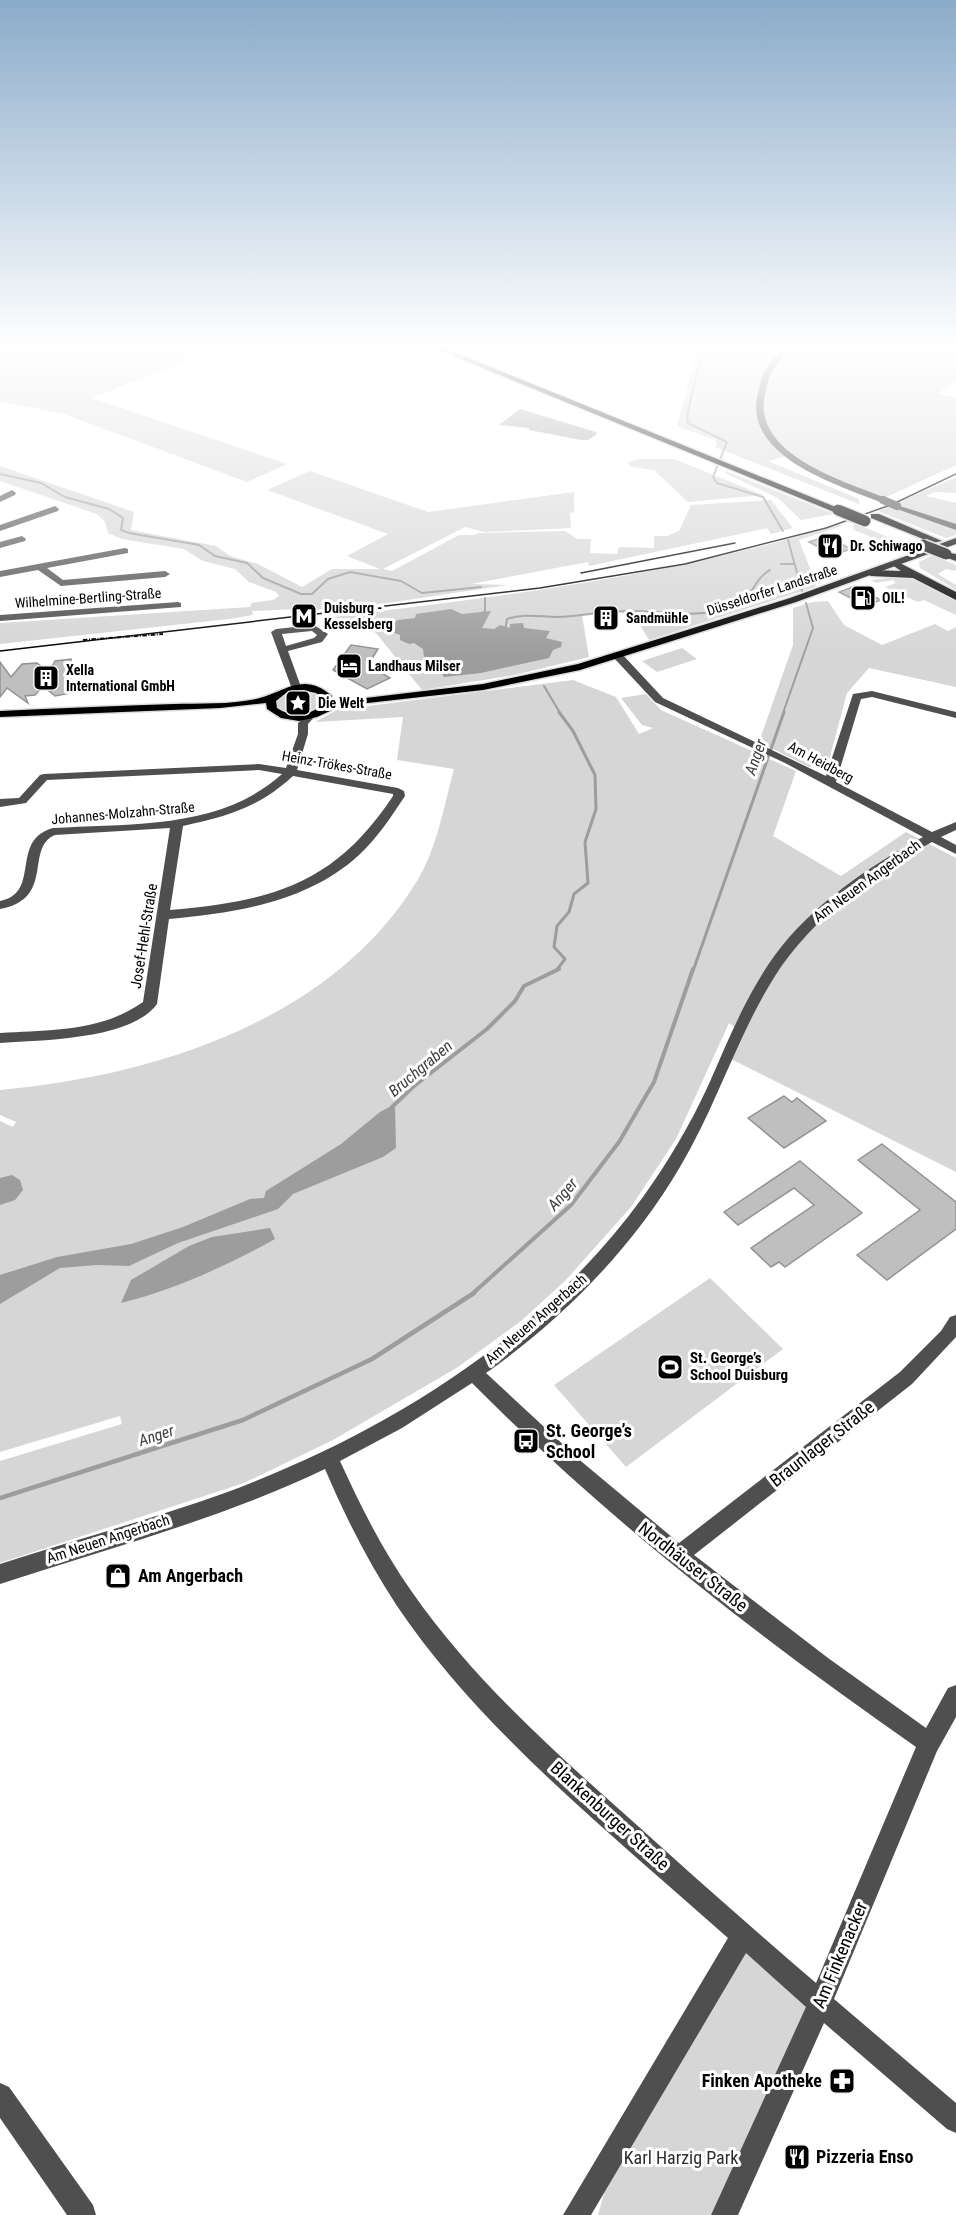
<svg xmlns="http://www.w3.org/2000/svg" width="956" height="2215" font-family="'Roboto Condensed',sans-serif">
	<rect width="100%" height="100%" fill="#fff"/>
	<g fill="#d6d6d6">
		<polygon points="0,346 173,346 196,357 92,398 287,464 247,482 64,414 0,401"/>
		<polygon points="698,346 787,346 768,368 757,415 767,379 789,346 956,346 956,382 937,393 956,398 956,465 882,499 839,482 787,456 768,461 859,499 859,504 715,447 717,443 713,439 677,426"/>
		<polygon points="638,459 674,459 763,495 688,502 654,470 631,467 628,462"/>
		<polygon points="0,466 134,512 131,530 216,546 230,556 258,564 302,587 332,569 380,569 347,556 388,534 267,490 310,471 428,512 574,492 574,512 570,513 571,528 485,532 465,527 383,569 392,571 459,535 475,535 478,533 565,531 577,539 591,539 590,553 617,554 619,547 654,548 654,536 667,536 679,531 691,505 771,500 793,528 771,534 767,528 589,566 588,562 471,584 508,585 387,603 304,611 298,609 252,611 253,615 229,619 0,644 0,623 250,607 251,603 273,600 279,596 276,592 249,582 235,569 203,561 184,549 122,539 108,533 105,522 97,514 0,481"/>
		<polygon points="726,471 834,514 801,520 778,498 725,473"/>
		<polygon points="956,477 956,493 935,492 926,496 956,503 956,526 895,504"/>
		<polygon points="892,505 956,529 956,535 946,538 878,511"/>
		<polygon points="854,523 917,549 905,550 856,531 853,528"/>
		<path d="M839,524L842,526L799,540L816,584L815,587L649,640L634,615L612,612L582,615L589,657L515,675L422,690L376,633L364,627L326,618C495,597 673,577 839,524Z"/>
		<polygon points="933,555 956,565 956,571 946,569 938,574 956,585 956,590 920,568 919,562"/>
		<polygon points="907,576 921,580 956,599 956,615 924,600 918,602 885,587 896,583 893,580 876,583 871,580"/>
		<polygon points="828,601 844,625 882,645 935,624 948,631 956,627 956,687 869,668 847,693 828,764 809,767 759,742 793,645 793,608 813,602"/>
		<polygon points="682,648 697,659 657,672 642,661"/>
		<path d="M573,680L616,697L639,734L653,728L642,725L621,698L646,694L661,710L796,771L773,836L841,876L906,832L956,858V1172L729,1058L742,1033L729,1023L676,1139L631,1207L565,1281L521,1321L458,1367L333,1440L244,1483L0,1563V1461L122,1424L120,1416L0,1452V1121L13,1127L16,1122L0,1115V1090C154,1076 332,1021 417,881C437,848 444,806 454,769L397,760L403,717L315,722L337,710Z"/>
		<path d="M300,690L315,692L322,699L321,705C310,716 292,717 278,709L276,700L285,693Z"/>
		<polygon points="710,1278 783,1349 626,1467 554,1385"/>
		<polygon points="742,1947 810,2007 711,2215 598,2215 607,2183"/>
	</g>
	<g fill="#9d9d9d">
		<polygon points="520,409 596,432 597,434 588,440 581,440 529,430 529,428 499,425"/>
		<polygon points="451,609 462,614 491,611 482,628 494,629 500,625 510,628 510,624 523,623 524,628 550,631 546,638 562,642 561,647 553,650 549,658 481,673 444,677 434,660 424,657 423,649 414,643 409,644 400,640 400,635 389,631 387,627 398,620 415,618 416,614"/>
		<polygon points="395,1104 396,1148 383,1157 293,1194 278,1209 178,1243 129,1266 97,1265 60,1268 0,1304 0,1275 57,1257 131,1244 183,1227 250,1199 264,1198 266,1191 341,1144 380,1112"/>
		<polygon points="12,1175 20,1180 23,1190 15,1200 0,1205 0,1178"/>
		<path d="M270,1228L275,1239C228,1265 172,1291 121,1303L131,1280L189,1246L212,1237Z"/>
	</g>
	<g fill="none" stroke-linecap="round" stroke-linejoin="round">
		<g stroke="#9d9d9d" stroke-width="2">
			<polyline points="703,346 687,416 688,423 727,442 713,477 717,483 763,497 783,531"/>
			<polyline points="0,474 41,483 65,497 109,509 123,518 121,530 129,533 199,545 215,556 247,563 263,578 301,594 312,594 328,579 350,572 401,581 422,593 481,587"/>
			<polyline points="788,540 802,591"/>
			<polyline points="781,564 794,564"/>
			<polyline points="481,614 485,611 485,598"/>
			<path d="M505,631L507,619C523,613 541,617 557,617C579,617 600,611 622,611C659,610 697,620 732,607C753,600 753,579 770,570"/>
			<polyline points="544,686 560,713"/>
			<polyline points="783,713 813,628 806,603"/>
		</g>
		<g stroke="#9d9d9d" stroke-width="3">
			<polyline points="556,971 565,959 554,947 557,926 569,912 574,894 588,883 585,842 596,809 595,775 573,731 559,712"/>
			<polyline points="693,971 784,712"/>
		</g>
		<g stroke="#9d9d9d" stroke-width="4">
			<polyline points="392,1107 414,1086 487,1029 515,1001 524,986 559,969"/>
			<polyline points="471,1295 571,1205 619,1142 654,1082 693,969"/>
		</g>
		<polyline stroke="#9d9d9d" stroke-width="4.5" points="0,1498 243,1420 372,1359 474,1293"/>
	</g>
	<g fill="#bfbfbf" stroke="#939393" stroke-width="1.5">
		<polygon points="827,536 851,549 833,555 809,542"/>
		<polygon points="855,586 861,590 881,600 866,606 839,592"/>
		<polygon points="351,645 378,649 368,665 390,678 367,689 333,670"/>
		<polygon points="71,659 71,693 55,696 43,686 35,695 25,696 28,703 7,688 0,697 0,662 11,677 22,664 37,663 49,672 55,661"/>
		<polygon points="784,1096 792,1102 797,1098 826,1121 784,1148 748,1118"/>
		<polygon points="882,1144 956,1202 956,1229 887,1280 857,1255 920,1210 858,1160"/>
		<polygon points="800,1161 862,1213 785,1267 779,1262 771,1267 751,1248 814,1205 794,1188 738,1225 724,1212"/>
		<polygon points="123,1566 126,1581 113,1585 111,1570"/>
	</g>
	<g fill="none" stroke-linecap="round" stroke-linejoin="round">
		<g stroke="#dbdbdb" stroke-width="3">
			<path id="major" d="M956,538V544L796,602L580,670L483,690L341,706L317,717L299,721L281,718L267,709L266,703L220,708L0,717V711C58,708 116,706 174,704C201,703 233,705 260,698C287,690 305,672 332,696V702L483,684L578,664L790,598ZM302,690L316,693L323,699L321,706C307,716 292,718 277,708L276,701L286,693Z"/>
		</g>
		<g stroke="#dbdbdb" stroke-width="3">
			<g id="highway">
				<polygon points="429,346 439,346 843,510 834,512"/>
				<polygon points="871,514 879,514 942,541 933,543 871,518"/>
				<polygon points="942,552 956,554 956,561 942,556"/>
				<polygon points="896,561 956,592 956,600 913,578 871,576 865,573 871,570 901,571 891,564"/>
			</g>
		</g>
		<g fill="#4f4f4f" fill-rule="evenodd">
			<path d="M785,346H791C785,355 777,363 772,372C768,378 767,387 765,394C751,454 843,481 886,498V502H880C835,484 742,456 758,393C760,386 761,377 765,371C770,362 778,354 785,346Z"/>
			<polygon points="12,490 16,493 15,495 0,502 0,496"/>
			<polygon points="894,504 956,524 956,530 894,508"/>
			<polygon points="55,506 59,509 58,511 0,531 0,525"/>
			<polygon points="22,536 26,539 25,541 0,548 0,542"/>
			<polygon points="125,548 128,549 128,553 47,568 63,580 165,571 170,574 165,577 61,586 38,570 0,577 0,571"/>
			<polygon points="178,602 181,603 181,607 0,621 0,615"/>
			<path d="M314,625L328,634L322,642L288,651L301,687L292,689L271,632L276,629ZM312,631L317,635L314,638L286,646L282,634Z"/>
			<path d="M614,654H622L663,698L826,776L853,694L872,691L956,712V718L872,697L861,699L836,782L932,832L956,822V830L941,837L956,845V854L932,842C872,875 812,918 775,976C737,1036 717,1105 680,1167C633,1247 563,1319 486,1373L582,1462L679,1543L900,1372L941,1331L950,1317L956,1315V1337L912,1384L694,1555L828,1658L926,1728L948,1688L956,1685V1717L937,1751L834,1999L956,2103V2133L947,2129L824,2023L738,2215H711L806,2007L746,1953L591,2215H563L728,1938C615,1837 481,1731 397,1606C368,1562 345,1516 325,1469C221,1519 109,1548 0,1584V1564C74,1540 149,1520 222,1494C383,1435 542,1337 643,1197C668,1162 690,1125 708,1086C728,1041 746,995 775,955C812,905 868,867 923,837L785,763L655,702L614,658ZM472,1383C607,1519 759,1638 916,1747L816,1983C753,1929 691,1874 629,1818C551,1749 472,1678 412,1592C383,1551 361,1507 340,1461L402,1428Z"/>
			<path d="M310,713L315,716L308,724V734L297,770L398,788L404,791L405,796C391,817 378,837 359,855C308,902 236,913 169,919L157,1004C131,1040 41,1040 0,1043V1033C50,1030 101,1032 143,1002L170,828L55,835C24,848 56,899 0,909V901C42,893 9,840 53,828C131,823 220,830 282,774L259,770L47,780L26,803L0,807V799L19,798L40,775L44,774L259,764L286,768L298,734V723ZM293,776L393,794V796C334,885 272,901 170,910L183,826C228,816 258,808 293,776Z"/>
			<polygon points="0,2083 9,2087 93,2205 96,2215 67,2215 0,2118"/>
		</g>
		<use href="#major" fill="#000" fill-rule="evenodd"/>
		<use href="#highway" fill="#000" fill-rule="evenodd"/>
		<g stroke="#000" stroke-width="1.5">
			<polyline points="581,573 735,543"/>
			<polyline points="0,651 540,588 685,564 826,528 893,504 956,474"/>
		</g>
		<polyline stroke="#000" stroke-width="2" stroke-dasharray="4.5 1.5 1 1.5" stroke-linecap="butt" points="83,640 163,634"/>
		<g stroke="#dbdbdb" stroke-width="14" stroke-linecap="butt">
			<g id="highway-bridge">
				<polyline points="838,510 865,521"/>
				<polyline points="923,545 946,554"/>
			</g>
		</g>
		<polyline stroke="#4f4f4f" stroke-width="8" points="883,500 897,506"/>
		<use href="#highway-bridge" stroke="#000" stroke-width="11"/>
	</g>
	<linearGradient id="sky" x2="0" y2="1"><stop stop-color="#8aabca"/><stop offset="0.53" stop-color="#fff"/><stop offset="1" stop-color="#fff" stop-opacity="0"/></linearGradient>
	<rect width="956" height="656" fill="url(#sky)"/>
	<defs>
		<g id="restaurant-square" transform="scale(1.35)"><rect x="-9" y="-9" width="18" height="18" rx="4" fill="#000" stroke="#fff"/><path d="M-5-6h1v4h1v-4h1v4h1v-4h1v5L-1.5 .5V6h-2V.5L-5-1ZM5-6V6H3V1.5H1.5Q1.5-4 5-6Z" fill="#fff"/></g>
		<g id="fuel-square" transform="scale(1.35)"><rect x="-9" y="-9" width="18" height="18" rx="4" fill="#000" stroke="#fff"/><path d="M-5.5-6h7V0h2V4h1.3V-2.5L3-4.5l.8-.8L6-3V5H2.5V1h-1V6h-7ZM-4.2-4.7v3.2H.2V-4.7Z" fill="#fff"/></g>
		<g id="metro-square" transform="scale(1.35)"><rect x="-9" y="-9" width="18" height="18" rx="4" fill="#000" stroke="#fff"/><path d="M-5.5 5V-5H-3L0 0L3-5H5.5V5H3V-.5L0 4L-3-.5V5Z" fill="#fff"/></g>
		<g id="building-square" transform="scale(1.35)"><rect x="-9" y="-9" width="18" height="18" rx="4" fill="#000" stroke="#fff"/><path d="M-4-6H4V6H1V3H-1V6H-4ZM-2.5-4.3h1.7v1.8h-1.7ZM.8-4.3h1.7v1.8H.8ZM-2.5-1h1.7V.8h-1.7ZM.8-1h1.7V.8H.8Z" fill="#fff"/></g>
		<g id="hotel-square" transform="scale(1.35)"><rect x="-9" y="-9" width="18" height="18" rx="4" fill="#000" stroke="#fff"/><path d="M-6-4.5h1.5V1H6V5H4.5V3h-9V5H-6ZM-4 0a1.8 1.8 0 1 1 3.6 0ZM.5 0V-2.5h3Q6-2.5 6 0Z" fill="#fff"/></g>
		<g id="sight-square" transform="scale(1.35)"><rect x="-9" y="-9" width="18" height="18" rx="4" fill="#000" stroke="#fff"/><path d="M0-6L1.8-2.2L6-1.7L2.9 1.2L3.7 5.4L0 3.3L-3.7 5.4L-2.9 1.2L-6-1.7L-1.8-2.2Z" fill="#fff"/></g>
		<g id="stadium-square" transform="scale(1.35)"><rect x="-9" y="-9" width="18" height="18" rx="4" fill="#000" stroke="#fff"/><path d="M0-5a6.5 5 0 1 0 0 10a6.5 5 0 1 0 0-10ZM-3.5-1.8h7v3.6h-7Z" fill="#fff"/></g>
		<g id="bus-square" transform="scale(1.35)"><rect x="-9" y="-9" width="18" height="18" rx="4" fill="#000" stroke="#fff"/><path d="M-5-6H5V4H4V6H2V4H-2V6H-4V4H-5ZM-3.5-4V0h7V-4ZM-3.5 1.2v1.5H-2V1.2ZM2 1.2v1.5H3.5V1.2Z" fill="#fff"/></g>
		<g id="shop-square" transform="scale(1.35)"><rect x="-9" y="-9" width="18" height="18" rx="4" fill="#000" stroke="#fff"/><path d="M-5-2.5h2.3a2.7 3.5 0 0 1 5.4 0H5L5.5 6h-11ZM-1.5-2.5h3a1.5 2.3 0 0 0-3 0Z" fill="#fff"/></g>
		<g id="pharmacy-square" transform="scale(1.35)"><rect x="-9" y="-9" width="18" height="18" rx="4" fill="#000" stroke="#fff"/><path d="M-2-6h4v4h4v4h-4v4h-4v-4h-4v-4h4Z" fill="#fff"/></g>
	</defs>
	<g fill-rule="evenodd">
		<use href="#restaurant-square" x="830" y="546"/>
		<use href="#fuel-square" x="863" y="598"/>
		<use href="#metro-square" x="304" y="616"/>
		<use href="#building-square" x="606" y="618"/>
		<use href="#hotel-square" x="349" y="666"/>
		<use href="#building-square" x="46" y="678"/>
		<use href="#sight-square" x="298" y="703"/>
		<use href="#stadium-square" x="670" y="1367"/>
		<use href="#bus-square" x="526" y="1441"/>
		<use href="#shop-square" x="118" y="1576"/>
		<use href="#pharmacy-square" x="842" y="2081"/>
		<use href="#restaurant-square" x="797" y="2157"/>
	</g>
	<g text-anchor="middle" stroke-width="6" stroke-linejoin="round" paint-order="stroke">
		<g font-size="14" font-weight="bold" fill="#000" stroke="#fff" text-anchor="start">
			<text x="850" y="551">Dr. Schiwago</text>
			<text x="882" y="603">OIL!</text>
			<text x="324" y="613">Duisburg -<tspan x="324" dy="16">Kesselsberg</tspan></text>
			<text x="626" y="623">Sandmühle</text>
			<text x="368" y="671">Landhaus Milser</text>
			<text x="66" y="675">Xella<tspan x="66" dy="16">International GmbH</tspan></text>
			<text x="318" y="708">Die Welt</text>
		</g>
		<g font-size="14" fill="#000" stroke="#fff">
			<text transform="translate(772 590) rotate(-18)" y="5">Düsseldorfer Landstraße</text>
			<text transform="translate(88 598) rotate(-4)" y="5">Wilhelmine-Bertling-Straße</text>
			<text transform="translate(821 762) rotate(28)" y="5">Am Heidberg</text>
			<text transform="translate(337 765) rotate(10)" y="5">Heinz-Trökes-Straße</text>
			<text transform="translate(123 813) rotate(-5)" y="5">Johannes-Molzahn-Straße</text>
		</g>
		<g font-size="15" fill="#000" stroke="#fff">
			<text transform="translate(867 881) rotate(-36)" y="5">Am Neuen Angerbach</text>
			<text transform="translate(144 936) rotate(-81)" y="5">Josef-Hehl-Straße</text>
			<text transform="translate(536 1319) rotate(-41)" y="5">Am Neuen Angerbach</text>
			<text transform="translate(108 1539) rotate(-18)" y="5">Am Neuen Angerbach</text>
		</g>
		<g font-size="15" font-weight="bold" fill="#000" stroke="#fff" text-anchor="start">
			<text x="690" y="1363">St. George’s<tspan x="690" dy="17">School Duisburg</tspan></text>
		</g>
		<g font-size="16" font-style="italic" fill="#3e3e3e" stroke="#fff">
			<text transform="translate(755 757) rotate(-71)" y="6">Anger</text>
			<text transform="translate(420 1068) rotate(-40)" y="6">Bruchgraben</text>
			<text transform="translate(562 1194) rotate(-49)" y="6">Anger</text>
			<text transform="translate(156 1435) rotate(-18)" y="6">Anger</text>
		</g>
		<g font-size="18" font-weight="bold" fill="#000" stroke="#fff" text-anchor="start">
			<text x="546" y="1437">St. George’s<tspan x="546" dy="21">School</tspan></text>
			<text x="138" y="1582">Am Angerbach</text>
			<text x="822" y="2087" text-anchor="end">Finken Apotheke</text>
			<text x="816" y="2163">Pizzeria Enso</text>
		</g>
		<g font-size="18" fill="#000" stroke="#fff">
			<text transform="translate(822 1444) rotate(-38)" y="6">Braunlager Straße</text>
			<text transform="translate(693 1567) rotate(38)" y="6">Nordhäuser Straße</text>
			<text transform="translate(610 1816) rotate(42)" y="6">Blankenburger Straße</text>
			<text transform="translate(840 1955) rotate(-67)" y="6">Am Finkenacker</text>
		</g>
		<g font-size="18" fill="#2d2d2d" stroke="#fff">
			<text x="681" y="2164">Karl Harzig Park</text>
		</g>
	</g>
</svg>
